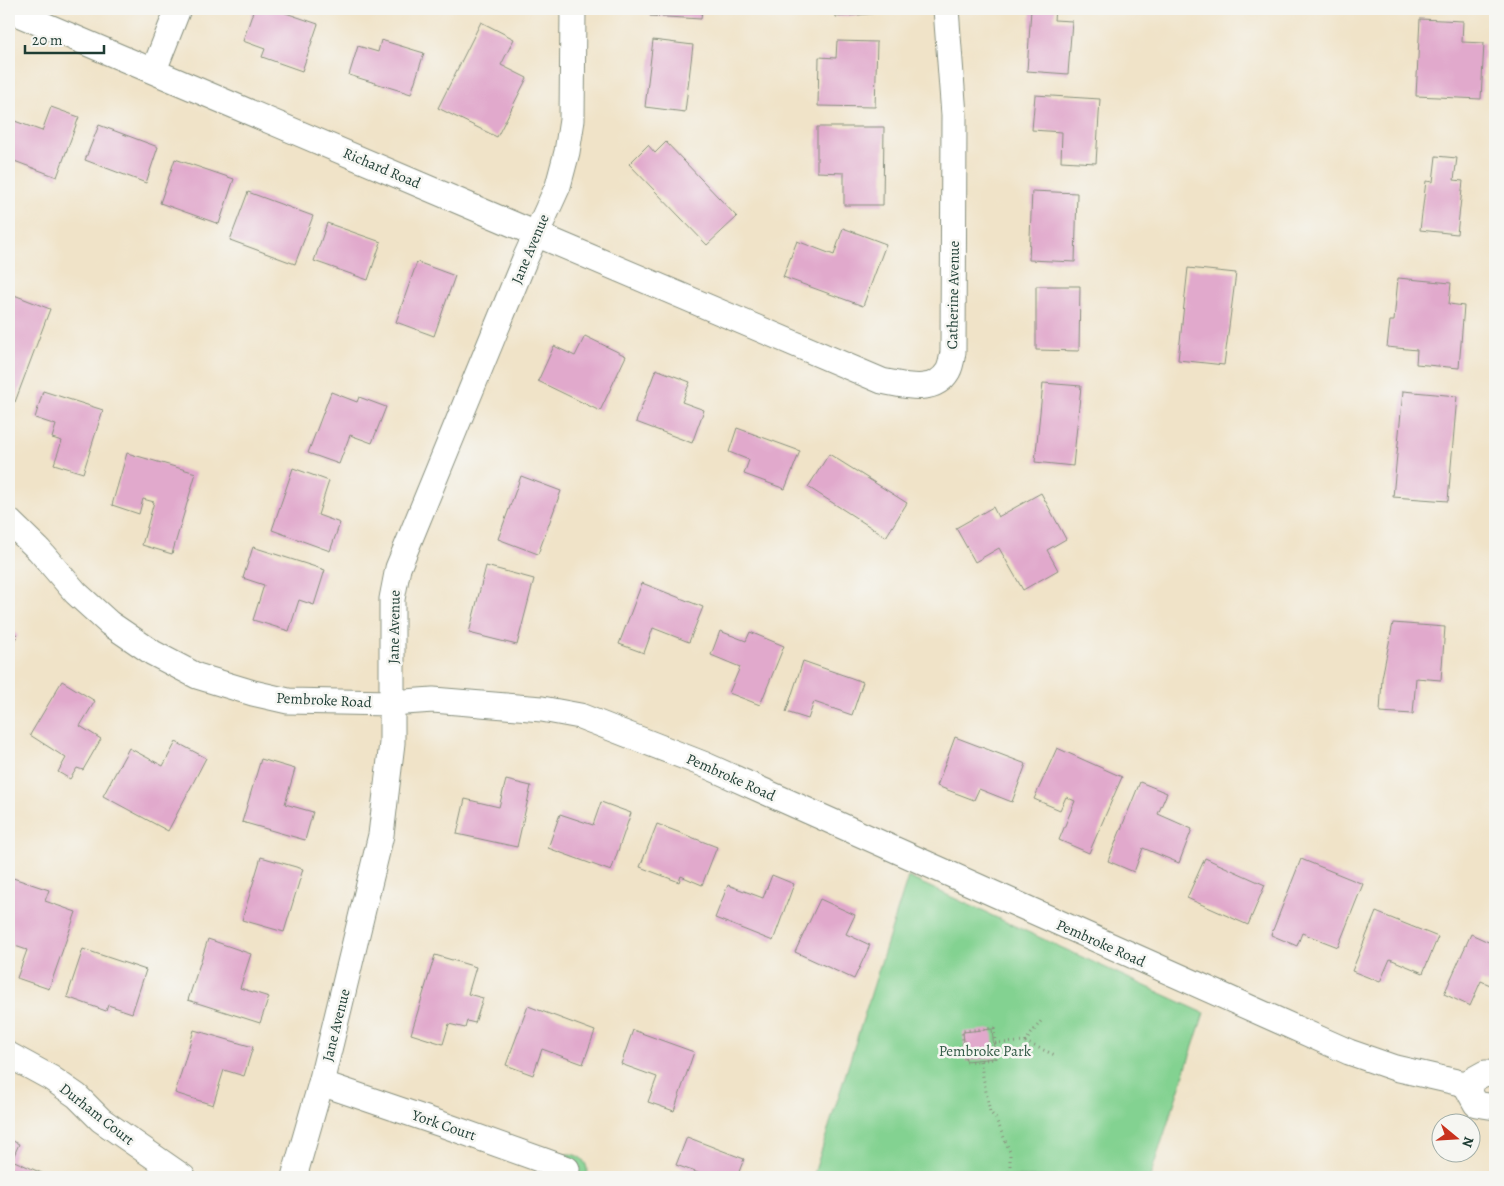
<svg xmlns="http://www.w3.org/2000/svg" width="1504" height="1186" font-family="Alegreya,serif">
	<rect width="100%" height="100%" fill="#f6f6f2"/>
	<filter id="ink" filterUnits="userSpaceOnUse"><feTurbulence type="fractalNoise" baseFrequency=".02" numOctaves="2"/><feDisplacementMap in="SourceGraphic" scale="10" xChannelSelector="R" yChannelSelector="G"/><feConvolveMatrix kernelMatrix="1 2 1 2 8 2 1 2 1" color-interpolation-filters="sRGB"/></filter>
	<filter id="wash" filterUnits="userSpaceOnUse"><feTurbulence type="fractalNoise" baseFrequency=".0096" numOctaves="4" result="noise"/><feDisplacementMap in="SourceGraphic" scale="20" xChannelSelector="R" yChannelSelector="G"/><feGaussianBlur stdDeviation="1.12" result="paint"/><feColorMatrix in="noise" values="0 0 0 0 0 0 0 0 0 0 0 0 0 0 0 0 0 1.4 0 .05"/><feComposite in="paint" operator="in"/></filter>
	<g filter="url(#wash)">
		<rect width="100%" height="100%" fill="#f0e3c8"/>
		<g fill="#83d291" stroke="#518862">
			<polygon points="908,877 1204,1013 1150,1177 813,1177"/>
			<path d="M569,1154C582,1155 589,1164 587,1177H553L552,1172L564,1155Z"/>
		</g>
		<g id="blocks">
			<g fill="#e1a9cc">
				<polygon points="254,9 274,9 318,24 302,71 262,57 265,49 243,41"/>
				<polygon points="651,9 702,9 701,19 650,16"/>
				<polygon points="835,9 878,9 879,13 836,17"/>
				<polygon points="1031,9 1055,9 1054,20 1072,21 1068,74 1027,71"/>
				<polygon points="1420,19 1463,21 1462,42 1484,43 1481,99 1416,96"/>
				<polygon points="481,22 514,39 501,65 527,78 497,137 438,108"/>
				<polygon points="381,40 424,53 411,94 349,75 358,46 378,52"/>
				<polygon points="653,40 693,45 685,112 645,107"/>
				<polygon points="837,41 877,42 875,107 818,106 819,57 836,58"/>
				<polygon points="1035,95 1100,99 1096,163 1061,161 1062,132 1032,130"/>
				<polygon points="51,107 79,117 57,177 9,159 9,128 12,120 42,131"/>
				<polygon points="99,125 158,147 146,183 85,160"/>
				<polygon points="817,127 884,127 883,205 844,205 844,173 817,172"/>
				<polygon points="666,142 737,217 707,245 629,164 648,145 655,153"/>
				<polygon points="1436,156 1457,158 1454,180 1463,181 1457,234 1420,230 1426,181 1433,182"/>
				<polygon points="175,159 234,179 219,224 160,203"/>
				<polygon points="1032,191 1077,193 1075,262 1029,260"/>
				<polygon points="248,192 313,216 295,264 230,240"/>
				<polygon points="327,223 381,242 368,280 314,261"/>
				<polygon points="843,228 886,244 863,306 783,277 797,241 834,255"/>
				<polygon points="417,262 455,276 434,336 396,322"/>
				<polygon points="1188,268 1236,273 1224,365 1178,360"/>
				<polygon points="1398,278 1451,283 1449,304 1464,306 1459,368 1416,364 1417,350 1387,347 1390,321 1394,321"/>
				<polygon points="1036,286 1080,286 1079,351 1036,350"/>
				<polygon points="9,293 50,309 15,402 9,400"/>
				<polygon points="585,336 626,356 600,411 538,381 554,346 575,356"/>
				<polygon points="656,369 690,382 682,402 704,410 692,443 636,422"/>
				<polygon points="1043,383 1081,386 1073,466 1035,462"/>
				<polygon points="43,391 103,410 83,473 54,464 62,441 52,438 56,425 35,418"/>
				<polygon points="1403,391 1457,396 1448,501 1393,497"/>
				<polygon points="331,392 357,402 359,397 386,407 372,443 350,435 339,464 308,453"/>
				<polygon points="737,428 800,451 785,489 744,474 749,460 729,452"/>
				<polygon points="127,453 196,473 172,554 142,545 154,502 143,499 139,514 112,505"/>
				<polygon points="829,454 907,503 886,537 808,487"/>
				<polygon points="293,468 329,481 318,515 340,523 330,551 272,530"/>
				<polygon points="521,476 561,491 538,554 498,539"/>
				<polygon points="1041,493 1066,539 1047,550 1058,570 1023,590 999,548 975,562 956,528 993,507 998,517"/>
				<polygon points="253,547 325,570 314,605 299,600 289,631 253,620 264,585 243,578"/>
				<polygon points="486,566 534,579 517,645 469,633"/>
				<polygon points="642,583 703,607 689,642 653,628 644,653 619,644"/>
				<polygon points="1393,623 1445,627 1441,680 1416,678 1413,714 1380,712 1382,678"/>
				<polygon points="9,627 18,636 9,646"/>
				<polygon points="720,631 746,641 750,632 784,646 760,705 729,693 740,667 711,655"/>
				<polygon points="803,661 863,682 852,715 814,702 808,719 786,712"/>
				<polygon points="62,681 95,701 80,726 101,739 83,770 77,768 70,779 58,772 66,758 30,735"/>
				<polygon points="955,737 1026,764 1012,802 979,789 974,800 937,786"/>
				<polygon points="176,742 206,758 168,831 103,796 129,748 163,766"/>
				<polygon points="1057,748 1122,777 1089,853 1059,840 1075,801 1066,797 1060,810 1034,799"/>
				<polygon points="261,759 295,769 285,804 313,812 305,840 242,822"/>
				<polygon points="506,780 531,786 517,847 457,834 465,799 499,807"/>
				<polygon points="1140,782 1167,793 1158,814 1192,829 1179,863 1143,848 1134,872 1108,861"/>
				<polygon points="601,802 631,813 611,871 548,848 560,814 593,825"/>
				<polygon points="657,824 717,847 702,885 681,876 679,882 640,867"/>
				<polygon points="261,857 303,869 284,932 242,920"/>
				<polygon points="1205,858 1265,885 1248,925 1187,898"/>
				<polygon points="1301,859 1363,884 1338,947 1302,933 1297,946 1271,935"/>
				<polygon points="772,875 794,884 773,941 715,918 728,885 763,898"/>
				<polygon points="13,878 49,890 45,901 76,912 49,989 17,978 27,950 9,944 9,890"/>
				<polygon points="820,899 855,915 846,934 870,945 854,979 795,952"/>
				<polygon points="1376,912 1438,937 1423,973 1390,959 1380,982 1352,971"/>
				<polygon points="1471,934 1495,945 1495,987 1481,981 1470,1006 1444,994"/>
				<polygon points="208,939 251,954 240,988 269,997 260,1023 188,1000"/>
				<polygon points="83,949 146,970 132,1013 108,1005 106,1011 67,997"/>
				<polygon points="435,955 476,967 468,994 483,998 475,1023 467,1021 465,1028 449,1024 443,1044 411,1034"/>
				<polygon points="528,1006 595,1031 583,1064 542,1049 533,1075 506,1065"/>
				<polygon points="992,1029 995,1058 966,1061 963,1032"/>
				<polygon points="194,1030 253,1047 244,1076 224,1070 213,1105 175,1093"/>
				<polygon points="633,1030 694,1052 674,1111 648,1102 657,1077 621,1064"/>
				<polygon points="687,1137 744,1159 737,1177 700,1177 701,1174 676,1165"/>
				<polygon points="9,1139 19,1144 12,1160 44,1174 43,1177 9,1177"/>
			</g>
		</g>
	</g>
	<g filter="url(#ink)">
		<use href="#blocks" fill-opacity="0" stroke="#88907e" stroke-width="1"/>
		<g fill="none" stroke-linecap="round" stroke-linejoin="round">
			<g stroke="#88907e" stroke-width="27">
				<g id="street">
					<path d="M9,10L882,381C904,385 934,395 948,371C951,366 952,358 953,352L954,115L946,9"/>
					<polyline points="154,70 178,9"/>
					<polyline points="9,521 39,550 76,593 109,623 153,653 197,676 253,693 288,701 391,703 433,700 542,709 580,716 703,764 1349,1052 1395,1068 1465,1084 1485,1073 1495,1074"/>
					<polyline points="9,1055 51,1078 77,1096 101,1120 183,1177"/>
					<polyline points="321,1083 444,1125 567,1169"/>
					<polyline points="1465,1084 1476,1104 1495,1107"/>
					<polyline points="294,1177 321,1083 381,835 392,743 392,599 398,568 524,261 558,186 567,152 572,120 573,9"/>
				</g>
			</g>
			<g stroke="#88907e" stroke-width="3" stroke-dasharray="1 4" stroke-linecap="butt">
				<polygon points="994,1028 996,1059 965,1062 962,1031"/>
				<polyline points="1025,1042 1041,1021"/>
				<polyline points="995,1043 1025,1042 1055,1055"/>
				<polyline points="980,1061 990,1112 996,1119 1010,1152 1010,1177"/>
			</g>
			<use href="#street" stroke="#fff" stroke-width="25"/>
		</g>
	</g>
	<g text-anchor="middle" stroke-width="5" stroke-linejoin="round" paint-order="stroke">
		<g font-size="15" fill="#1f3d34" stroke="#f6f6f2">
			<text transform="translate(382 168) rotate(23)" y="5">Richard Road</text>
			<text transform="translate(530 249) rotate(-67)" y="5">Jane Avenue</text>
			<text transform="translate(953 295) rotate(-89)" y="5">Catherine Avenue</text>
			<text transform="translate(394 627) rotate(-89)" y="5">Jane Avenue</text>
			<text transform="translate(324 700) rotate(3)" y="5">Pembroke Road</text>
			<text transform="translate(731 777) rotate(24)" y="5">Pembroke Road</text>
			<text transform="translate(1101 943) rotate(24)" y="5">Pembroke Road</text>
			<text transform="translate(336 1025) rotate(-76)" y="5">Jane Avenue</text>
			<text transform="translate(97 1114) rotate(38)" y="5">Durham Court</text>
			<text transform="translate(444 1125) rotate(19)" y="5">York Court</text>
		</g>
		<g font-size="15" fill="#335b47" stroke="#f6f6f2">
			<text x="985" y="1056">Pembroke Park</text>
		</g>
	</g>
	<rect width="1504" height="1186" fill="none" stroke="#f6f6f2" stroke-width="30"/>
	<g transform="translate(1456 1138) rotate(108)"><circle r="24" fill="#f6f6f2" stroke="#a0aca6"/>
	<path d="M0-4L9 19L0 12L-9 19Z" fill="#c8321e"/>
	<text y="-8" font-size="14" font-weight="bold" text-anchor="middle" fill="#1f3d34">N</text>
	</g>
	<path d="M25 45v8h79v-8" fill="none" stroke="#1f3d34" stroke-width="2.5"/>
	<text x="32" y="45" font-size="15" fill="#1f3d34" stroke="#f6f6f2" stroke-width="4" paint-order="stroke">20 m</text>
</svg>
